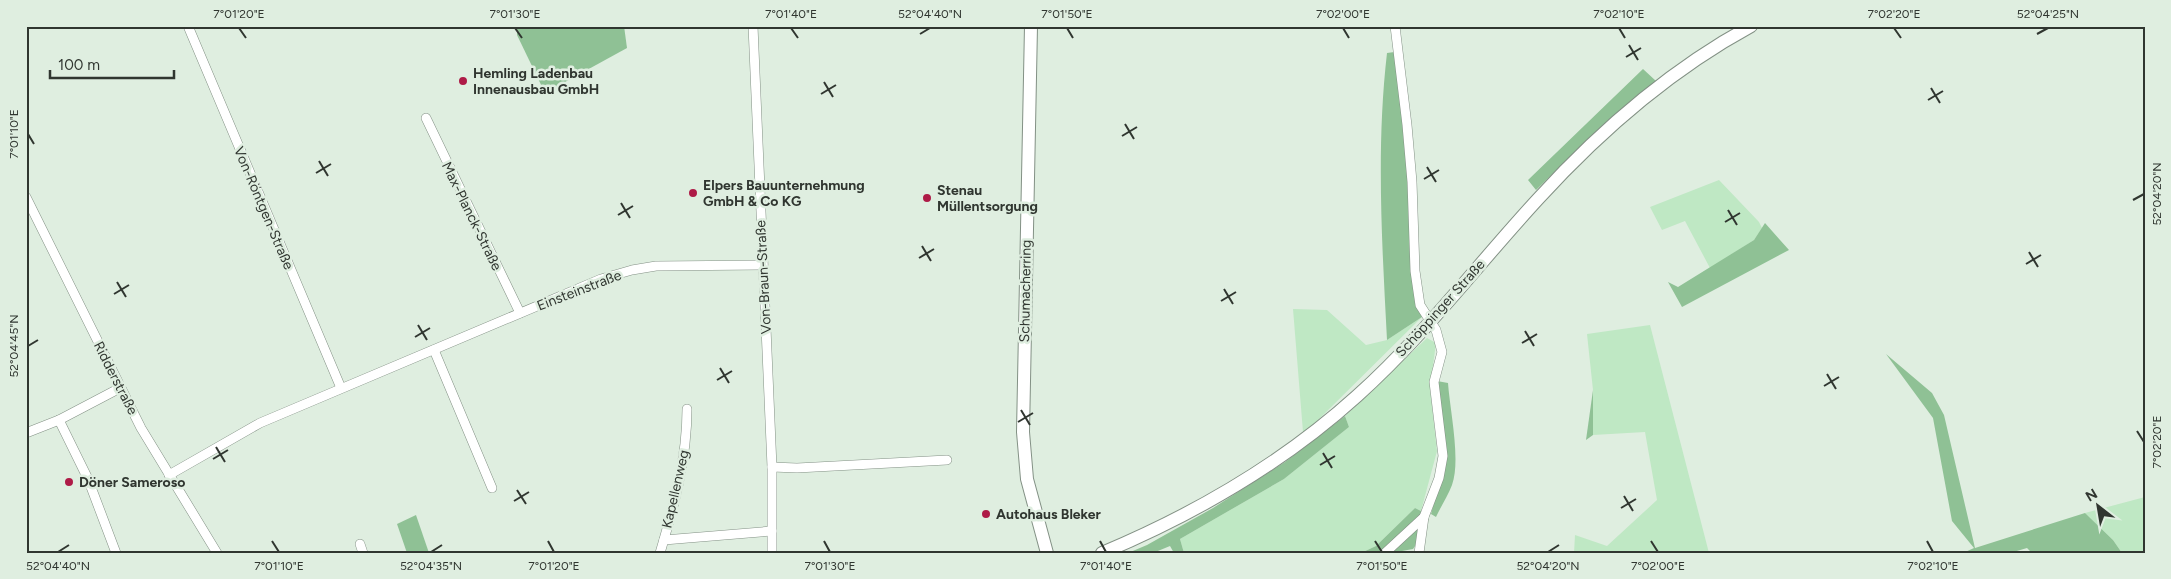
<svg xmlns="http://www.w3.org/2000/svg" width="2171" height="579" font-family="Figtree,sans-serif">
	<rect width="100%" height="100%" fill="#dfeee0"/>
	<g fill="#bfe8c4">
		<polygon points="1719,180 1759,222 1762,228 1754,240 1710,268 1685,221 1662,230 1650,207"/>
		<polygon points="1293,309 1327,310 1366,345 1387,340 1422,317 1314,424 1303,432"/>
		<polygon points="1650,325 1709,553 1574,553 1575,535 1607,546 1657,500 1645,432 1593,435 1593,390 1587,334"/>
		<polygon points="1427,338 1436,343 1430,388 1437,451 1421,511 1415,508 1376,546 1361,553 1184,553 1180,539 1284,479 1349,427 1345,416"/>
		<polygon points="2145,497 2145,553 2122,553 2113,540 2085,513"/>
	</g>
	<g fill="#8fc195">
		<polygon points="517,26 624,26 627,48 545,93 517,35"/>
		<path d="M1402,51L1411,128L1413,290L1422,317L1387,340C1382,244 1376,148 1387,53Z"/>
		<polygon points="1643,69 1656,81 1601,127 1536,190 1528,180"/>
		<polygon points="1765,223 1789,250 1682,307 1668,282 1678,287 1754,240"/>
		<polygon points="1886,354 1932,393 1944,415 1975,548 2085,513 2113,540 2122,553 2032,553 2027,548 2010,553 1963,553 1974,548 1952,521 1933,418"/>
		<path d="M1437,381L1448,383C1450,411 1461,460 1452,485C1448,496 1441,506 1436,517L1431,514L1445,461Z"/>
		<polygon points="1593,390 1593,435 1586,440"/>
		<polygon points="1345,416 1349,427 1284,479 1180,539 1184,553 1174,553 1170,546 1153,553 1128,553 1147,545 1213,508 1285,462"/>
		<polygon points="1415,508 1421,511 1420,539 1413,549 1391,553 1361,553 1376,546"/>
		<polygon points="416,515 429,553 407,553 397,524"/>
	</g>
	<g fill="none" stroke-linecap="round" stroke-linejoin="round">
		<g stroke="#839185" stroke-width="10">
			<g id="street">
				<polyline points="188,26 341,388"/>
				<polyline points="753,26 772,467 772,553"/>
				<polyline points="1395,26 1407,125 1412,182 1415,271 1420,305 1436,330 1442,352 1434,382 1443,456 1439,478 1424,517 1419,553"/>
				<polyline points="426,118 520,313"/>
				<polyline points="26,197 141,428 217,553"/>
				<polyline points="434,350 492,488"/>
				<polyline points="26,433 59,420"/>
				<polyline points="772,467 797,468 947,460"/>
				<polyline points="169,475 260,423 601,279 632,270 656,266 762,265"/>
				<polyline points="664,540 772,531"/>
				<polyline points="360,544 363,553"/>
				<polyline points="116,553 88,479 59,420 120,388"/>
				<path d="M660,553C674,506 687,459 687,409"/>
				<polyline points="1385,553 1424,517"/>
			</g>
		</g>
		<g stroke="#839185" stroke-width="14">
			<g id="secondary">
				<polyline points="1031,26 1023,432 1027,479 1047,553"/>
				<path d="M1102,553C1195,514 1283,463 1357,396C1424,336 1478,264 1538,199C1600,131 1670,70 1751,26"/>
			</g>
		</g>
		<use href="#street" stroke="#fff" stroke-width="9"/>
		<use href="#secondary" stroke="#fff" stroke-width="12"/>
	</g>
	<path fill="none" stroke="#303630" stroke-width="2" d="M239,28L246,38M515,28L522,38M791,28L798,38M1067,28L1073,38M1343,28L1349,38M1619,28L1625,38M1894,28L1901,38M920,34L930,28M2037,34L2048,28M1629,45L1638,60M1626,57L1641,48M824,82L833,97M1931,88L1940,103M821,94L836,85M1928,100L1943,91M1125,124L1134,139M28,134L34,144M1122,136L1137,127M319,161L328,176M1427,167L1436,182M316,173L331,164M1424,179L1439,170M2133,200L2144,194M621,203L630,218M1728,210L1737,225M618,215L633,206M1725,222L1740,213M922,246L931,261M2029,252L2038,267M919,258L934,249M2026,264L2041,255M117,282L126,297M1224,289L1233,304M114,294L129,285M1221,301L1236,292M418,325L427,340M1525,331L1534,346M415,337L430,328M1522,343L1537,334M28,346L38,340M720,368L729,383M1827,374L1836,389M717,380L732,371M1824,386L1839,377M1021,410L1030,425M1018,422L1033,413M2137,431L2144,442M216,447L225,462M1323,453L1332,468M213,459L228,450M1320,465L1335,456M517,490L526,504M1624,496L1633,511M514,501L529,492M1621,508L1636,499M272,541L279,552M548,541L554,552M824,541L830,552M1100,541L1106,552M1375,541L1382,552M1651,541L1658,552M1927,541L1933,552M58,552L69,545M431,552L442,545M1548,552L1559,545"/>
	<g fill="#ae1b47" stroke="#dfeee0" stroke-width="2">
		<circle cx="463" cy="81" r="5"/>
		<circle cx="693" cy="193" r="5"/>
		<circle cx="927" cy="198" r="5"/>
		<circle cx="69" cy="482" r="5"/>
		<circle cx="986" cy="514" r="5"/>
	</g>
	<g text-anchor="middle" stroke-width="5" stroke-linejoin="round" paint-order="stroke">
		<g font-size="14" font-weight="bold" fill="#303630" stroke="#dfeee0" text-anchor="start">
			<text x="473" y="78">Hemling Ladenbau<tspan x="473" dy="16">Innenausbau GmbH</tspan></text>
			<text x="703" y="190">Elpers Bauunternehmung<tspan x="703" dy="16">GmbH &amp; Co KG</tspan></text>
			<text x="937" y="195">Stenau<tspan x="937" dy="16">Müllentsorgung</tspan></text>
			<text x="79" y="487">Döner Sameroso</text>
			<text x="996" y="519">Autohaus Bleker</text>
		</g>
		<g font-size="14" fill="#303630" stroke="#dfeee0">
			<text transform="translate(264 208) rotate(67)" y="5">Von-Röntgen-Straße</text>
			<text transform="translate(472 216) rotate(64)" y="5">Max-Planck-Straße</text>
			<text transform="translate(763 277) rotate(-93)" y="5">Von-Braun-Straße</text>
			<text transform="translate(579 290) rotate(-21)" y="5">Einsteinstraße</text>
			<text transform="translate(1025 291) rotate(-89)" y="5">Schumacherring</text>
			<text transform="translate(1440 308) rotate(-48)" y="5">Schöppinger Straße</text>
			<text transform="translate(116 378) rotate(63)" y="5">Ridderstraße</text>
			<text transform="translate(675 489) rotate(-77)" y="5">Kapellenweg</text>
		</g>
	</g>
	<rect width="2171" height="579" fill="none" stroke="#dfeee0" stroke-width="55"/>
	<g transform="translate(2098 506) rotate(329)" stroke="#dfeee0" stroke-width="4" paint-order="stroke">
	<path d="M0-4L9 19L0 12L-9 19Z" fill="#303630"/>
	<text y="-8" font-size="14" font-weight="bold" text-anchor="middle" fill="#303630">N</text>
	</g>
	<path d="M50 70v8h124v-8" fill="none" stroke="#303630" stroke-width="2.5"/>
	<text x="58" y="70" font-size="15" fill="#303630" stroke="#dfeee0" stroke-width="4" paint-order="stroke">100 m</text>
	<rect x="28" y="28" width="2116" height="524" fill="none" stroke="#303630" stroke-width="2"/>
	<g font-size="12" text-anchor="middle" fill="#303630">
		<text x="239" y="18">7°01'20"E</text>
		<text x="515" y="18">7°01'30"E</text>
		<text x="791" y="18">7°01'40"E</text>
		<text x="930" y="18">52°04'40"N</text>
		<text x="1067" y="18">7°01'50"E</text>
		<text x="1343" y="18">7°02'00"E</text>
		<text x="1619" y="18">7°02'10"E</text>
		<text x="1894" y="18">7°02'20"E</text>
		<text x="2048" y="18">52°04'25"N</text>
		<text transform="translate(14 134) rotate(-90)" y="4">7°01'10"E</text>
		<text transform="translate(2157 194) rotate(-90)" y="4">52°04'20"N</text>
		<text transform="translate(14 346) rotate(-90)" y="4">52°04'45"N</text>
		<text transform="translate(2157 442) rotate(-90)" y="4">7°02'20"E</text>
		<text x="58" y="570">52°04'40"N</text>
		<text x="279" y="570">7°01'10"E</text>
		<text x="431" y="570">52°04'35"N</text>
		<text x="554" y="570">7°01'20"E</text>
		<text x="830" y="570">7°01'30"E</text>
		<text x="1106" y="570">7°01'40"E</text>
		<text x="1382" y="570">7°01'50"E</text>
		<text x="1548" y="570">52°04'20"N</text>
		<text x="1658" y="570">7°02'00"E</text>
		<text x="1933" y="570">7°02'10"E</text>
	</g>
</svg>
